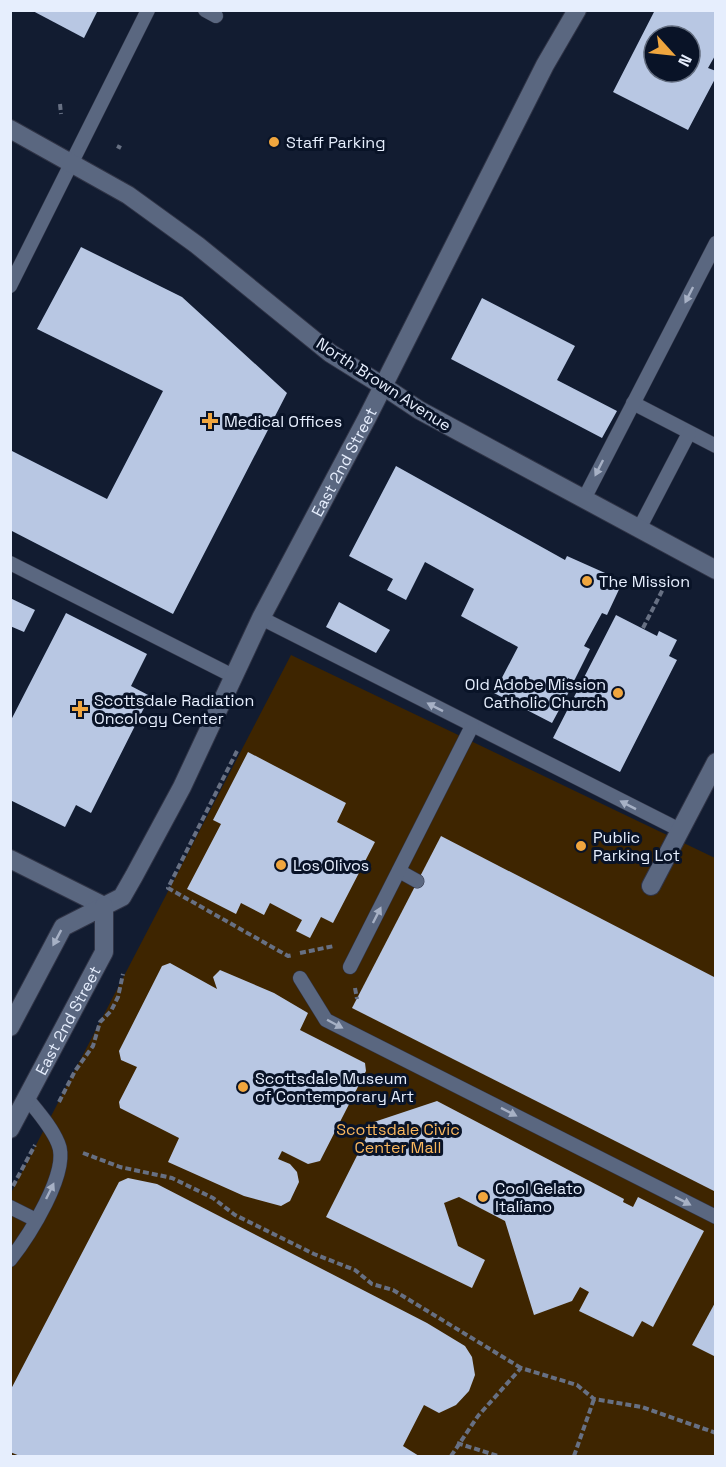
<svg xmlns="http://www.w3.org/2000/svg" width="726" height="1467" font-family="'Space Grotesk',sans-serif">
	<rect width="100%" height="100%" fill="#121c31"/>
	<polygon fill="#3e2500" points="291,655 715,858 715,1456 11,1456 10,1195"/>
	<g fill="#b8c7e3" fill-rule="evenodd">
		<polygon points="31,10 98,10 84,38"/>
		<path d="M655,10H716V54L708,68L716,71V77L688,130L613,92ZM654,36H690V72H654Z"/>
		<polygon points="81,247 182,297 287,393 173,614 10,530 10,450 107,499 163,391 37,329"/>
		<polygon points="482,298 575,346 557,380 617,411 602,438 451,359"/>
		<polygon points="396,466 565,560 567,556 623,581 607,615 602,613 584,646 590,649 574,681 568,678 565,685 571,688 552,723 494,693 518,647 461,616 474,589 425,562 406,600 387,590 393,579 349,556"/>
		<polygon points="10,598 35,610 24,632 10,626"/>
		<polygon points="339,602 390,630 376,653 326,627"/>
		<polygon points="66,613 147,654 131,686 150,696 91,813 76,805 65,827 10,800 10,722"/>
		<polygon points="616,615 657,636 659,631 677,640 669,656 677,660 620,772 553,738"/>
		<polygon points="248,752 346,803 337,822 375,842 333,923 321,917 310,938 296,931 302,920 270,903 264,915 241,903 236,914 187,889 221,824 213,820"/>
		<polygon points="441,836 716,978 716,1192 352,1008"/>
		<polygon points="170,963 217,989 213,977 220,970 274,993 308,1013 300,1030 365,1063 366,1071 320,1161 308,1164 282,1151 278,1159 290,1164 297,1172 299,1182 290,1201 281,1206 244,1196 168,1162 179,1138 120,1108 119,1102 137,1067 121,1060 119,1051 162,966"/>
		<polygon points="437,1101 624,1199 623,1202 633,1207 638,1197 704,1231 653,1327 642,1321 633,1337 579,1311 589,1292 580,1287 572,1301 534,1315 505,1221 459,1197 444,1203 458,1246 485,1260 472,1288 326,1217 374,1122"/>
		<polygon points="128,1178 157,1184 427,1323 465,1346 472,1357 475,1375 469,1391 456,1405 439,1413 424,1405 403,1446 419,1456 20,1456 10,1452 10,1391 119,1182"/>
		<polygon points="716,1301 716,1357 692,1345"/>
	</g>
	<g fill="none" stroke-linecap="round" stroke-linejoin="round">
		<g stroke="#303446" stroke-width="15">
			<g id="service">
				<polyline points="205,10 216,16"/>
				<polyline points="10,286 148,10"/>
				<polyline points="633,403 716,446"/>
				<polyline points="584,499 716,243"/>
				<polyline points="639,529 689,433"/>
				<polyline points="10,563 233,676"/>
				<polyline points="261,618 680,830"/>
				<polyline points="399,871 417,881"/>
				<polyline points="350,967 472,726"/>
				<polyline points="300,978 326,1020 716,1217"/>
				<polyline points="10,1207 36,1220"/>
				<path d="M10,1260C28,1237 71,1171 58,1143C51,1126 37,1111 26,1097"/>
			</g>
		</g>
		<g stroke="#303446" stroke-width="20">
			<g id="minor">
				<polyline points="383,386 419,410 716,570"/>
				<polyline points="10,859 104,906"/>
				<polyline points="651,886 716,762"/>
			</g>
		</g>
		<g stroke="#303446" stroke-width="20">
			<g id="tertiary">
				<polyline points="10,129 128,195 197,245 330,353 383,386"/>
				<path id="s1" d="M10,1027L63,927L122,897L134,876L182,787L261,618L367,418L545,65L577,10"/>
				<path id="s2" d="M10,1129L104,952V906"/>
			</g>
		</g>
		<g stroke="#677083" stroke-width="4" stroke-dasharray="6 3" stroke-linecap="butt">
			<polyline points="60,104 61,114"/>
			<polyline points="117,146 121,148"/>
			<polyline points="643,628 663,589"/>
			<polyline points="237,751 168,888 288,956 293,955"/>
			<polyline points="300,953 334,946"/>
			<polyline points="355,988 357,999"/>
			<polyline points="59,1102 75,1071 93,1046 100,1022 111,1011 118,997 123,974"/>
			<polyline points="83,1153 120,1167 172,1178 213,1198 235,1215 314,1254 355,1270 372,1284 393,1290 521,1368"/>
			<polyline points="13,1186 35,1145"/>
			<polyline points="457,1443 498,1456"/>
			<polyline points="451,1456 478,1416 521,1368 577,1385 594,1399 642,1407 716,1433"/>
			<polyline points="574,1456 594,1399"/>
		</g>
		<use href="#service" stroke="#5a6780" stroke-width="14"/>
		<use href="#minor" stroke="#5a6780" stroke-width="18"/>
		<use href="#tertiary" stroke="#5a6780" stroke-width="18"/>
	</g>
	<defs><path id="oneway-solid" d="M-6-.8H1V-3.2L6.5 0L1 3.2V.8H-6Z" transform="scale(1.5)"/></defs>
	<g fill="#a7b1c5">
		<use href="#oneway-solid" transform="translate(689 295) rotate(117)"/>
		<use href="#oneway-solid" transform="translate(599 468) rotate(117)"/>
		<use href="#oneway-solid" transform="translate(435 707) rotate(-153)"/>
		<use href="#oneway-solid" transform="translate(628 805) rotate(-153)"/>
		<use href="#oneway-solid" transform="translate(377 915) rotate(-63)"/>
		<use href="#oneway-solid" transform="translate(57 938) rotate(118)"/>
		<use href="#oneway-solid" transform="translate(335 1024) rotate(28)"/>
		<use href="#oneway-solid" transform="translate(509 1112) rotate(27)"/>
		<use href="#oneway-solid" transform="translate(50 1191) rotate(-64)"/>
		<use href="#oneway-solid" transform="translate(683 1201) rotate(27)"/>
	</g>
	<g fill="#f0a63e" stroke="#091327" stroke-width="2">
		<circle cx="274" cy="142" r="6"/>
		<path d="M207 412h6v6h6v6h-6v6h-6v-6h-6v-6h6z"/>
		<circle cx="587" cy="581" r="6"/>
		<circle cx="618" cy="693" r="6"/>
		<path d="M77 700h6v6h6v6h-6v6h-6v-6h-6v-6h6z"/>
		<circle cx="581" cy="846" r="6"/>
		<circle cx="281" cy="865" r="6"/>
		<circle cx="243" cy="1087" r="6"/>
		<circle cx="483" cy="1197" r="6"/>
	</g>
	<g text-anchor="middle" stroke-width="6" stroke-linejoin="round" paint-order="stroke">
		<g font-size="16" fill="#e6eefd" stroke="#091327" text-anchor="start">
			<text x="286" y="148">Staff Parking</text>
			<text x="224" y="427">Medical Offices</text>
			<text x="599" y="587">The Mission</text>
			<text x="606" y="690" text-anchor="end">Old Adobe Mission<tspan x="606" dy="18">Catholic Church</tspan></text>
			<text x="94" y="706">Scottsdale Radiation<tspan x="94" dy="18">Oncology Center</tspan></text>
			<text x="593" y="843">Public<tspan x="593" dy="18">Parking Lot</tspan></text>
			<text x="293" y="871">Los Olivos</text>
			<text x="255" y="1084">Scottsdale Museum<tspan x="255" dy="18">of Contemporary Art</tspan></text>
			<text x="495" y="1194">Cool Gelato<tspan x="495" dy="18">Italiano</tspan></text>
		</g>
		<g font-size="16" fill="#e6eefd" stroke="#091327">
			<text transform="translate(384 384) rotate(33)" y="6">North Brown Avenue</text>
			<text dy="6" stroke="none"><textPath href="#s1" startOffset="668">East 2nd Street</textPath></text>
			<text dy="6" stroke="none"><textPath href="#s2" startOffset="123">East 2nd Street</textPath></text>
		</g>
		<g font-size="16" fill="#fbb85e" stroke="#091327">
			<text x="398" y="1135">Scottsdale Civic<tspan x="398" dy="18">Center Mall</tspan></text>
		</g>
	</g>
	<rect width="726" height="1467" fill="none" stroke="#e6eefd" stroke-width="24"/>
	<g transform="translate(672 54) rotate(117)"><circle r="28" fill="#091327" stroke="#616b7d" stroke-width="1.5"/>
	<path d="M0-4.5L10 22L0 15L-10 22Z" fill="#f0a63e"/>
	<text y="-9" font-size="16" font-weight="bold" text-anchor="middle" fill="#e6eefd">N</text>
	</g>
</svg>
